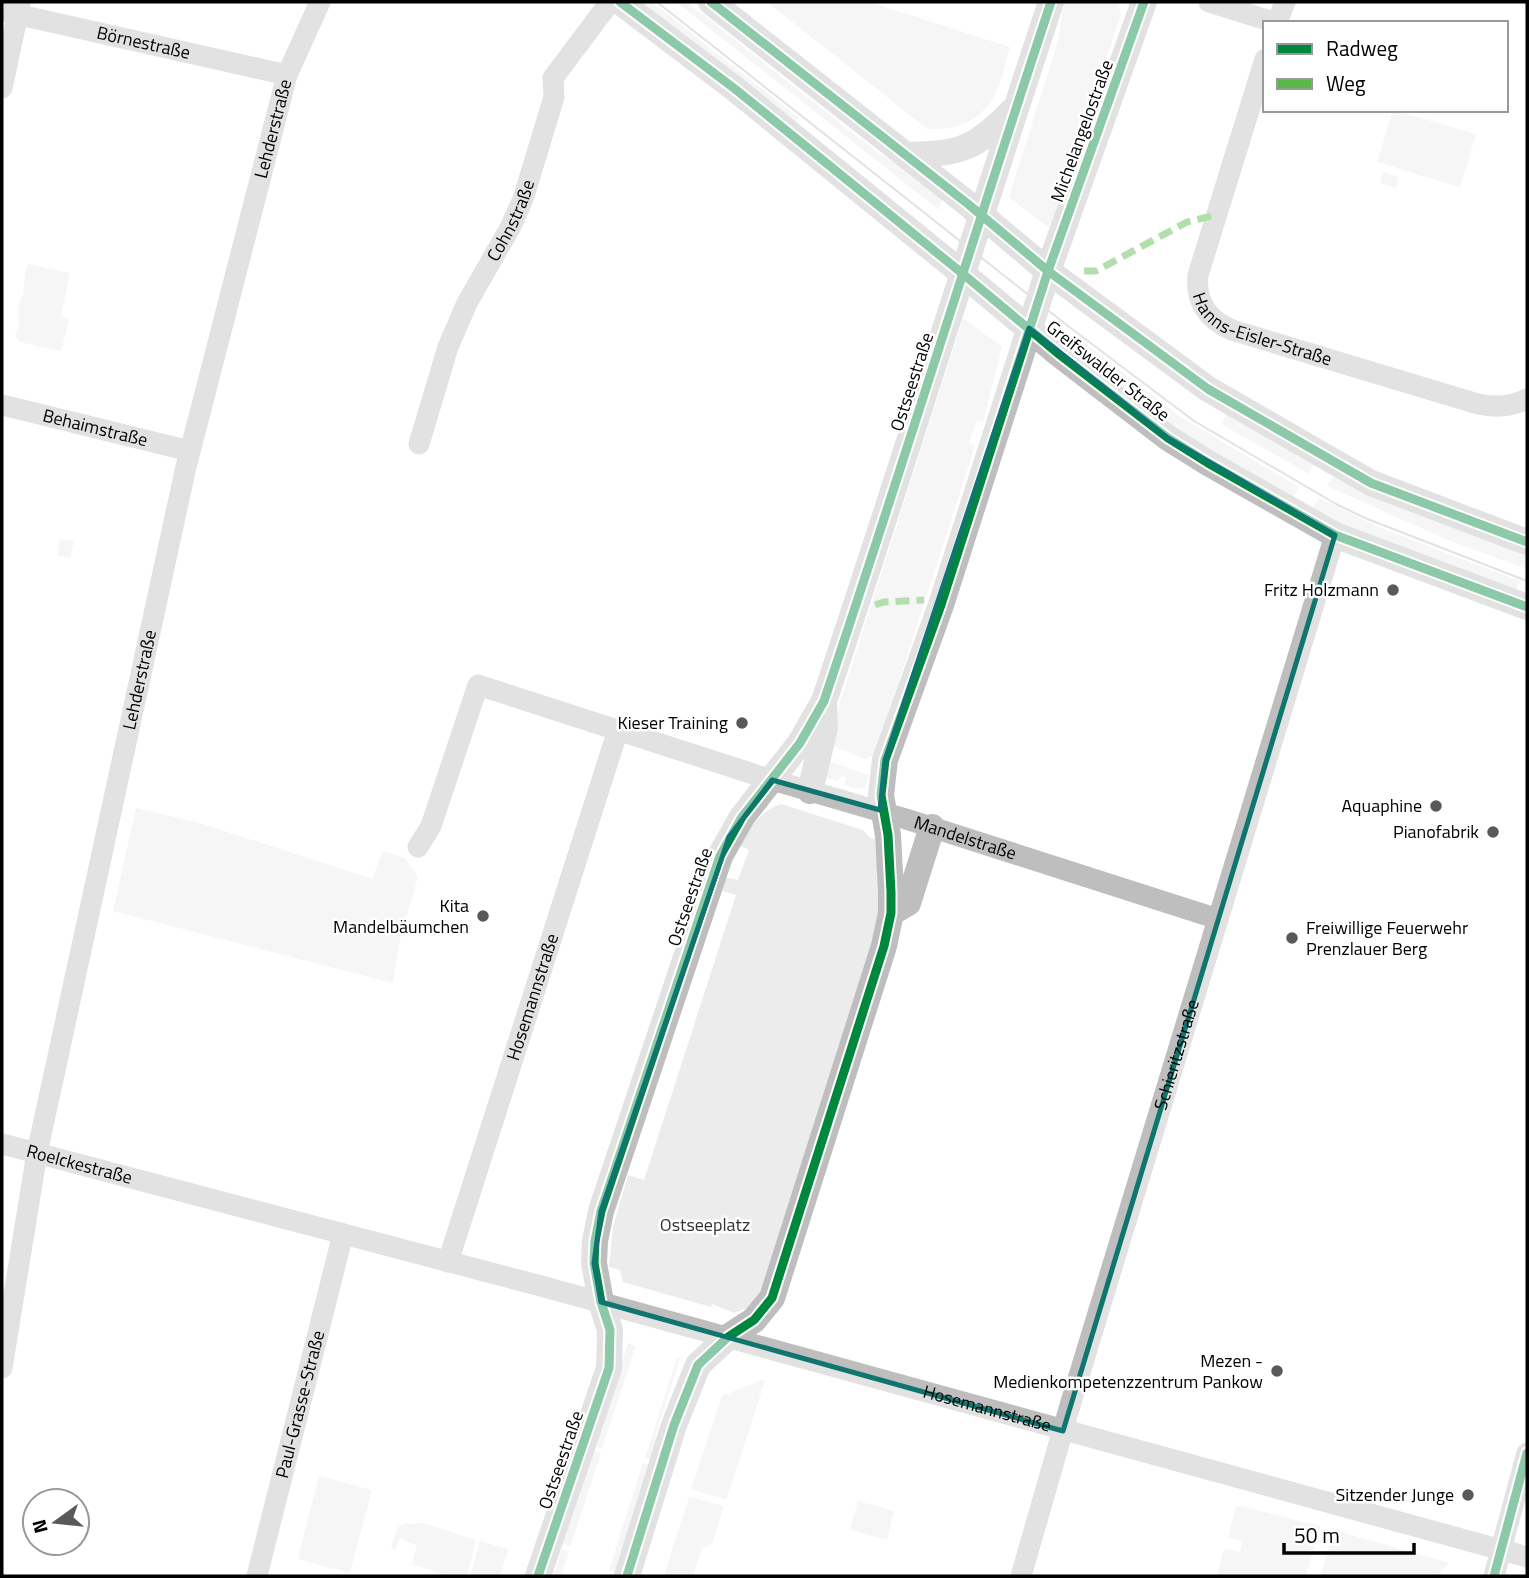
<svg xmlns="http://www.w3.org/2000/svg" width="1529" height="1578" font-family="'Titillium Web',sans-serif">
	<rect width="100%" height="100%" fill="#fff"/>
	<g fill="#ececec">
		<polygon points="638,2 652,2 799,118 793,125"/>
		<polygon points="676,2 687,2 877,152 910,171 943,195 939,210"/>
		<path d="M767,2H869L1010,47C1005,62 1002,82 994,96C981,121 954,131 927,129Z"/>
		<polygon points="1064,2 1118,2 1121,14 1050,229 1009,197 1058,41"/>
		<polygon points="1393,110 1476,134 1460,187 1377,162"/>
		<polygon points="1383,172 1399,177 1396,188 1380,183"/>
		<polygon points="28,264 70,273 61,315 69,320 61,351 20,342 15,336 19,327 18,306 23,295 25,271"/>
		<polygon points="963,318 1002,347 983,422 977,421 969,443 975,446 875,755 865,759 835,747 829,737"/>
		<polygon points="1077,337 1179,416 1299,487 1292,500 1193,442 1069,350"/>
		<polygon points="1227,413 1314,463 1309,474 1221,424"/>
		<polygon points="1333,477 1375,498 1527,555 1527,569 1443,538 1327,486"/>
		<polygon points="1319,498 1383,529 1520,581 1515,593 1311,512"/>
		<polygon points="60,539 74,541 70,558 57,555"/>
		<polygon points="822,759 869,775 865,787 859,789 844,785 846,778 842,776 837,781 820,776"/>
		<path d="M781,804L863,830L870,838L875,839L881,918L768,1277L757,1300L749,1311L744,1309L734,1313L712,1304L711,1307L623,1282L620,1270L609,1267L613,1227L628,1175L644,1180L736,895L720,890L724,877L738,880L749,850L738,845C747,830 763,809 781,804Z"/>
		<polygon points="136,808 203,824 372,879 383,851 405,858 418,877 400,939 393,983 113,911"/>
		<polygon points="628,1343 636,1346 602,1449 595,1446"/>
		<polygon points="677,1358 680,1359 656,1434 652,1460 645,1458"/>
		<polygon points="761,1380 765,1381 726,1500 691,1489 722,1396"/>
		<polygon points="593,1451 601,1453 570,1547 563,1544"/>
		<polygon points="643,1463 651,1465 615,1572 609,1570"/>
		<polygon points="319,1476 372,1490 350,1573 298,1559"/>
		<polygon points="689,1497 724,1506 712,1544 702,1548 694,1573 696,1576 664,1576"/>
		<polygon points="858,1501 894,1511 887,1540 850,1530"/>
		<polygon points="1236,1505 1320,1526 1306,1576 1217,1576 1224,1549 1240,1552 1242,1541 1228,1537"/>
		<polygon points="423,1523 476,1540 467,1576 446,1576 412,1564 417,1545 400,1538 395,1552 391,1547 398,1527 404,1524"/>
		<polygon points="1334,1530 1449,1563 1437,1576 1321,1575"/>
		<polygon points="480,1541 508,1549 500,1576 470,1576"/>
		<polygon points="562,1549 569,1551 561,1576 553,1576"/>
	</g>
	<g fill="none" stroke-linecap="round" stroke-linejoin="round">
		<g stroke="#bebebe" stroke-width="21">
			<polyline points="1209,2 1277,23"/>
			<path id="s1" d="M2,11L287,75"/>
			<polyline points="1277,23 1285,2"/>
			<path id="s2" d="M1265,59L1198,275C1195,302 1208,320 1232,330L1478,404C1496,408 1511,407 1527,399"/>
			<polyline points="2,88 20,4"/>
			<path id="s3" d="M2,405L190,451"/>
			<path id="s4" d="M419,444L448,347L467,303L511,226L523,199L554,97L553,78L610,2"/>
			<path id="s5" d="M418,847L431,826L478,685L772,780L906,819L1218,919"/>
			<path id="s6" d="M2,1144L541,1286L1527,1557"/>
			<path id="s7" d="M448,1262L618,730"/>
			<path id="s8" d="M2,1368L37,1153L185,471L287,75L320,2"/>
			<path id="s9" d="M257,1576L343,1234"/>
			<path id="s10" d="M1021,1576L1071,1402L1335,535"/>
			<polyline points="1494,1576 1527,1453"/>
		</g>
		<g stroke="#bebebe" stroke-width="26">
			<polyline points="620,2 735,89 963,274 1060,355 1168,438 1208,463 1335,535 1527,607"/>
			<polyline points="711,2 968,204 1048,271 1208,389 1371,483 1527,542"/>
			<path d="M906,155C959,154 974,150 1012,111"/>
			<polyline points="810,791 825,728 824,706"/>
			<polyline points="891,913 908,903 932,827"/>
			<path d="M538,1576L609,1368L610,1330L601,1302L594,1263L595,1241L601,1211L720,856L742,817L800,743L824,701C902,469 974,234 1051,2"/>
			<polyline points="627,1576 674,1425 698,1365 728,1337 754,1320 772,1298 884,946 891,913 891,892 888,835 881,795 885,760 941,605 1048,271 1144,2"/>
		</g>
		<polyline stroke="#bebebe" stroke-width="2" points="657,2 1068,326 1194,421 1336,504 1365,518 1527,581"/>
		<g stroke="#58b947" stroke-width="7" stroke-dasharray="14 7" stroke-linecap="butt">
			<polyline points="1084,271 1096,271 1187,222 1216,215"/>
			<polyline points="875,605 884,602 924,600"/>
		</g>
		<g stroke="#fff" stroke-width="13">
			<g id="cycleway">
				<polyline points="620,2 735,89 963,274 1060,355 1168,438 1208,463 1335,535 1527,607"/>
				<polyline points="711,2 968,204 1048,271 1208,389 1371,483 1527,542"/>
				<path d="M538,1576L609,1368L610,1330L601,1302L594,1263L595,1241L601,1211L720,856L742,817L800,743L824,701C902,469 974,234 1051,2"/>
				<polyline points="627,1576 674,1425 698,1365 728,1337 754,1320 772,1298 884,946 891,913 891,892 888,835 881,795 885,760 941,605 1048,271 1144,2"/>
				<polyline points="1494,1576 1527,1453"/>
			</g>
		</g>
		<use href="#cycleway" stroke="#00873e" stroke-width="9"/>
	</g>
	<path d="M0 0H1529V1578H0ZM1029,328L1168,438L1335,535L1063,1431L601,1302L594,1263L601,1211L729,837L772,780L880,810L885,760Z" fill="#fff" fill-opacity=".55" fill-rule="evenodd"/>
	<path fill="none" stroke="#0f766e" stroke-width="5" stroke-linejoin="round" d="M1029,328L1168,438L1335,535L1063,1431L601,1302L594,1263L601,1211L729,837L772,780L880,810L885,760Z"/>
	<g fill="#595959" stroke="#fff" stroke-width="2.5">
		<circle cx="1393" cy="590" r="7"/>
		<circle cx="742" cy="723" r="7"/>
		<circle cx="1436" cy="806" r="7"/>
		<circle cx="1493" cy="832" r="7"/>
		<circle cx="483" cy="916" r="7"/>
		<circle cx="1292" cy="938" r="7"/>
		<circle cx="1277" cy="1371" r="7"/>
		<circle cx="1468" cy="1495" r="7"/>
	</g>
	<g text-anchor="middle" stroke-width="5" stroke-linejoin="round" paint-order="stroke">
		<g font-size="18" fill="#000" stroke="#fff">
			<text dy="6" stroke="none"><textPath href="#s1" startOffset="145">Börnestraße</textPath></text>
			<text dy="6" stroke="none"><textPath href="#s8" startOffset="1269">Lehderstraße</textPath></text>
			<text transform="translate(1082 131) rotate(-70)" y="6">Michelangelostraße</text>
			<text dy="6" stroke="none"><textPath href="#s4" startOffset="243">Cohnstraße</textPath></text>
			<text dy="6" stroke="none"><textPath href="#s2" startOffset="322">Hanns-Eisler-Straße</textPath></text>
			<text transform="translate(1108 371) rotate(38)" y="6">Greifswalder Straße</text>
			<text transform="translate(912 382) rotate(-72)" y="6">Ostseestraße</text>
			<text dy="6" stroke="none"><textPath href="#s3" startOffset="96">Behaimstraße</textPath></text>
			<text dy="6" stroke="none"><textPath href="#s8" startOffset="702">Lehderstraße</textPath></text>
			<text dy="6" stroke="none"><textPath href="#s5" startOffset="684">Mandelstraße</textPath></text>
			<text transform="translate(690 897) rotate(-71)" y="6">Ostseestraße</text>
			<text dy="6" stroke="none"><textPath href="#s7" startOffset="278">Hosemannstraße</textPath></text>
			<text dy="6" stroke="none"><textPath href="#s10" startOffset="544">Schieritzstraße</textPath></text>
			<text dy="6" stroke="none"><textPath href="#s6" startOffset="80">Roelckestraße</textPath></text>
			<text dy="6" stroke="none"><textPath href="#s9" startOffset="177">Paul-Grasse-Straße</textPath></text>
			<text dy="6" stroke="none"><textPath href="#s6" startOffset="1020">Hosemannstraße</textPath></text>
			<text transform="translate(561 1460) rotate(-71)" y="6">Ostseestraße</text>
		</g>
		<g font-size="18" fill="#000" stroke="#fff" text-anchor="end">
			<text x="1379" y="596">Fritz Holzmann</text>
			<text x="728" y="729">Kieser Training</text>
			<text x="1422" y="812">Aquaphine</text>
			<text x="1479" y="838">Pianofabrik</text>
			<text x="469" y="912">Kita<tspan x="469" dy="21">Mandelbäumchen</tspan></text>
			<text x="1306" y="934" text-anchor="start">Freiwillige Feuerwehr<tspan x="1306" dy="21">Prenzlauer Berg</tspan></text>
			<text x="1263" y="1367">Mezen -<tspan x="1263" dy="21">Medienkompetenzzentrum Pankow</tspan></text>
			<text x="1454" y="1501">Sitzender Junge</text>
		</g>
		<g font-size="18" fill="#333" stroke="#fff">
			<text x="705" y="1231">Ostseeplatz</text>
		</g>
	</g>
	<rect width="1529" height="1578" fill="none" stroke="#000000" stroke-width="7"/>
	<rect x="1263" y="21" width="245" height="91" fill="#ffffff" stroke="#999999" stroke-width="2"/>
	<rect x="1277" y="44" width="35" height="10" fill="#00873e" stroke="#999999" stroke-width="2"/>
	<text x="1326" y="56" font-size="21" fill="#000000">Radweg</text>
	<rect x="1277" y="79" width="35" height="10" fill="#58b947" stroke="#999999" stroke-width="2"/>
	<text x="1326" y="91" font-size="21" fill="#000000">Weg</text>
	<g transform="translate(56 1522) rotate(255)"><circle r="33" fill="#ffffff" stroke="#999999" stroke-width="2"/>
	<path d="M0-5L12 26L0 18L-12 26Z" fill="#595959"/>
	<text y="-10" font-size="19" font-weight="bold" text-anchor="middle" fill="#000000">N</text>
	</g>
	<path d="M1284 1543v10h130v-10" fill="none" stroke="#000000" stroke-width="3.5"/>
	<text x="1294" y="1543" font-size="21" fill="#000000" stroke="#ffffff" stroke-width="5" paint-order="stroke">50 m</text>
</svg>
